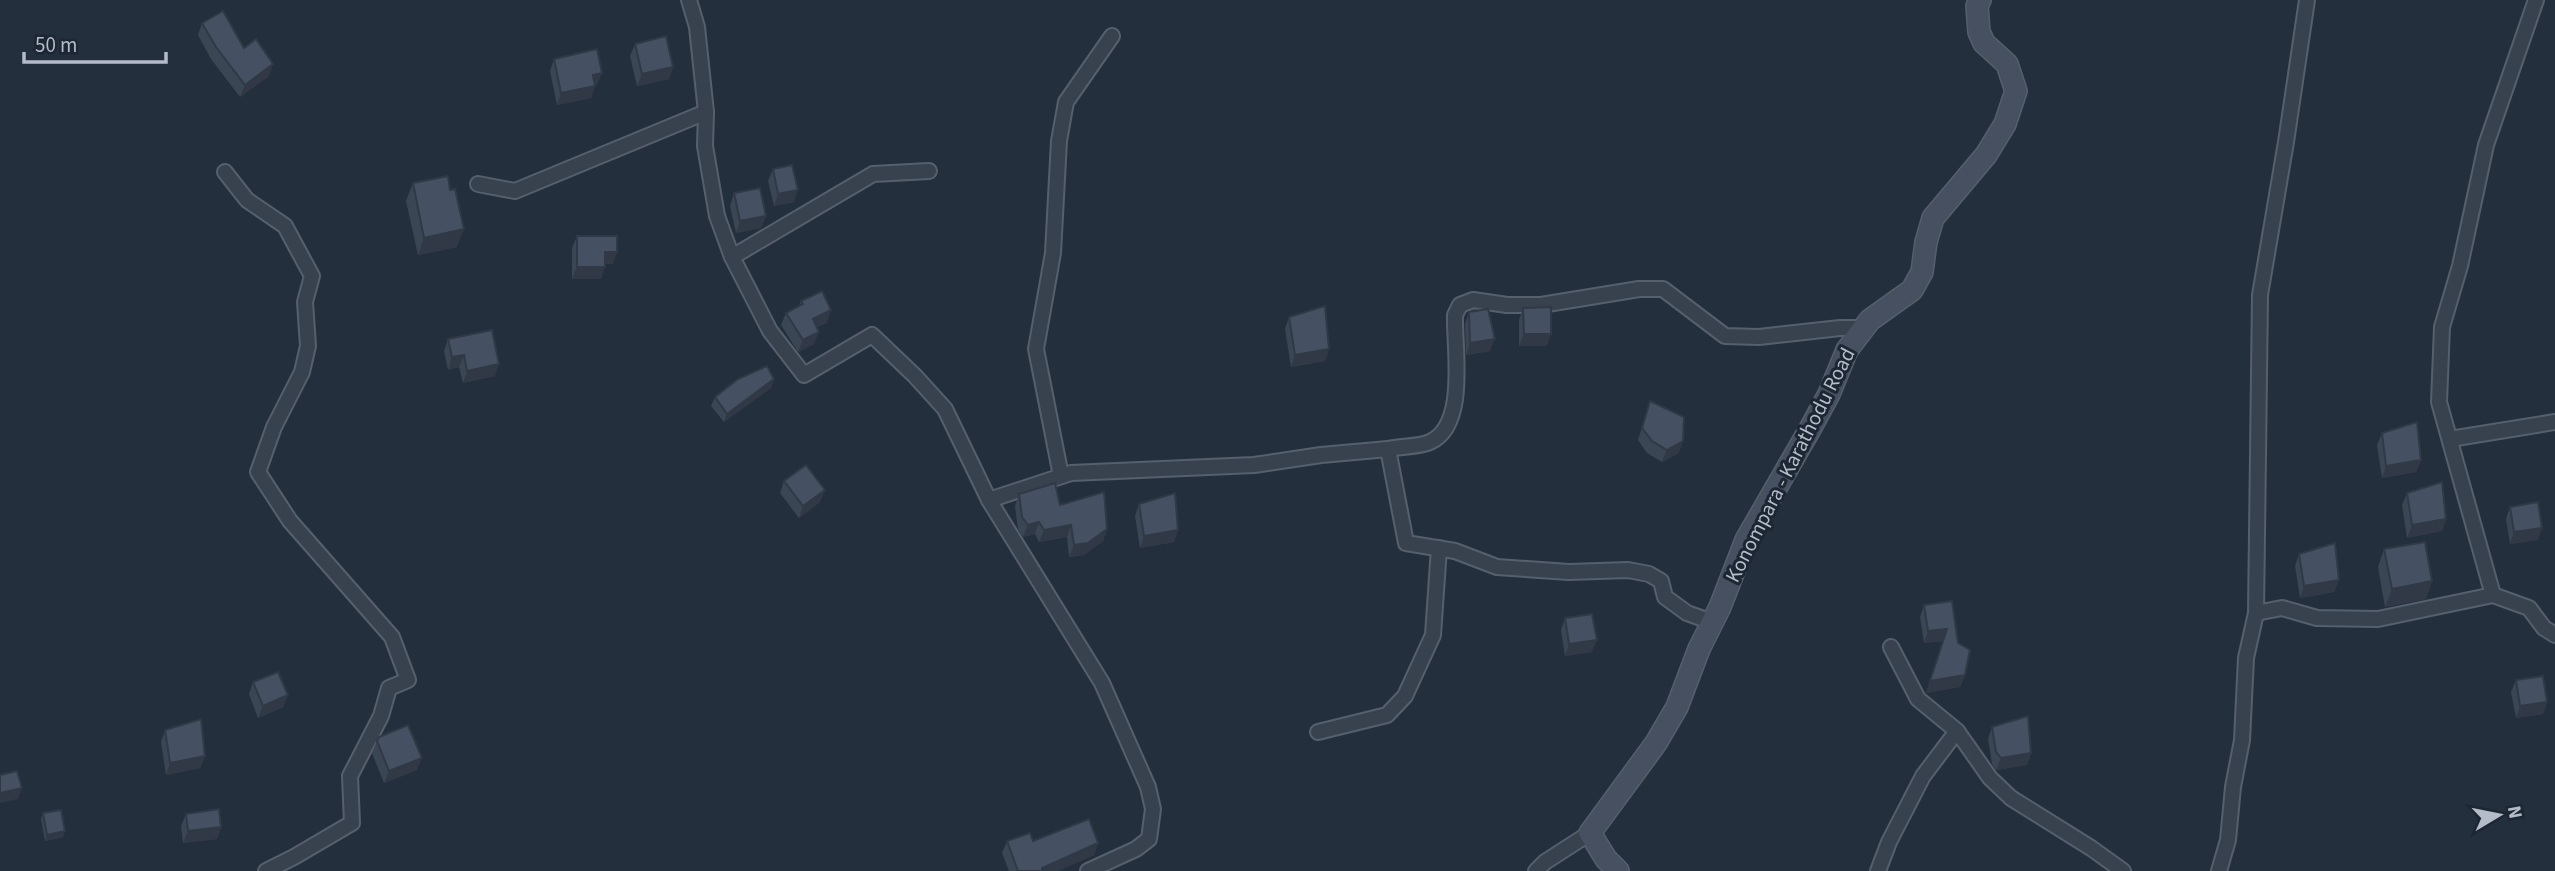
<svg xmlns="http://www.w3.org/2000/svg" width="2555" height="871" font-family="'Source Sans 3',sans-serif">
	<rect width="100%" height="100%" fill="#242f3e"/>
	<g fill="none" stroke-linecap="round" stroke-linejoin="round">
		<g stroke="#565f6c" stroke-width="18">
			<g id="street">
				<polyline points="689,0 697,27 706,112 705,146 717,216 732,257 770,331 804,375 872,335 915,376 945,409 989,500 1071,473 1254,465 1321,455 1388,449 1406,543 1455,551 1497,567 1569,572 1628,570 1649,574 1661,581 1665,597 1687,613 1712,622"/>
				<polyline points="225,172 247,200 285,226 312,276 305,302 308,346 302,372 274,427 258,472 290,521 392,637 408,680 389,688 381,716 350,776 352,823 294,857 266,871"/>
				<polyline points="478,184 515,191 706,112"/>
				<polyline points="732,257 873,174 929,171"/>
				<polyline points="2450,439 2555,422"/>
				<path d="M1388,449C1401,446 1419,447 1430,442C1468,425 1454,349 1455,315L1460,305L1473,300L1507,305H1541L1639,289H1663L1725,336L1759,337L1840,328H1864"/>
				<polyline points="1061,476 1036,349 1053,253 1059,141 1066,102 1112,36"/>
				<polyline points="989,500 1102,683 1148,787 1153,809 1149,839 1136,849 1088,871"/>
				<polyline points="2493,595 2529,608 2544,628 2555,635"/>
				<polyline points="2256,613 2282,608 2317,618 2378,619 2493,595 2439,402 2442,327 2460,266 2486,145 2536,0"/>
				<polyline points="1957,731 1990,778 2011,798 2091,848 2123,871"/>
				<polyline points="1318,732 1387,715 1405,696 1433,635 1439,548"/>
				<polyline points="1536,871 1545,862 1590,833"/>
				<polyline points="1878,871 1889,842 1923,776 1957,731 1918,699 1891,647"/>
				<polyline points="2219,871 2228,840 2233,787 2242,740 2246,658 2256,613 2260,295 2286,142 2307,0"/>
			</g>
		</g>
		<g stroke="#565f6c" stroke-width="24">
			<polyline id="secondary" points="1618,871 1606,859 1590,833 1656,743 1677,707 1699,649 1720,607 1746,540 1810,429 1829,394 1847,350 1870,320 1912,290 1922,272 1926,242 1933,218 1986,155 2005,124 2016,91 2007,64 1984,43 1979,32 1977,6 1980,0"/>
		</g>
		<use href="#street" stroke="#38414e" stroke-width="14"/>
		<use href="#secondary" stroke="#465061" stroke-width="21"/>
	</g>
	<g fill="#3b4654">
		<polygon points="202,23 244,48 269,76 240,97 211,59 198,35"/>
		<polygon points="635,44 673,67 669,79 637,86 630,56"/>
		<polygon points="554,59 597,85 595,85 591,98 557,105 550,71"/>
		<polygon points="773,169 794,202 774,206 768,181"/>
		<polygon points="413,183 457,247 418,255 406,201"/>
		<polygon points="734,193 766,216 761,228 736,233 730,206"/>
		<polygon points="577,236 613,264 605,264 601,279 572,279 572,248"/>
		<polygon points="801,301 827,323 816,327 814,344 798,352 781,325 786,313 799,306"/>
		<polygon points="1523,308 1547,346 1519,346 1519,320"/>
		<polygon points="1469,312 1490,351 1466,355 1465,324"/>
		<polygon points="1289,317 1329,349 1325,361 1291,367 1285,329"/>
		<polygon points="448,339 495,376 463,383 459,367 448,370 444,351"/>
		<polygon points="774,379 771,388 724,422 711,406 715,397"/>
		<polygon points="1650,401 1679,453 1662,462 1647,453 1638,440"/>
		<polygon points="2382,433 2421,460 2416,472 2382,478 2377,445"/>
		<polygon points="784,481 820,502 799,518 780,493"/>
		<polygon points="2407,493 2446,519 2442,531 2407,538 2402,505"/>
		<polygon points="1019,494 1060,505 1107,529 1103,541 1084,555 1069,557 1067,537 1039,542 1035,534 1023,537 1018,529 1015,506"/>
		<polygon points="1139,504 1178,530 1174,542 1140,548 1135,516"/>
		<polygon points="2510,507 2538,540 2510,544 2506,519"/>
		<polygon points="2384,549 2432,581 2426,599 2385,607 2378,567"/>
		<polygon points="2299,554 2339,580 2334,592 2300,598 2295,566"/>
		<polygon points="1924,605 1958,643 1965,675 1960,687 1926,693 1943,641 1924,643 1920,617"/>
		<polygon points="1565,618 1592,652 1565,656 1561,630"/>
		<polygon points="2516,680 2547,702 2543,714 2516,718 2511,692"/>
		<polygon points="253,682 288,695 283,707 258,718 249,694"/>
		<polygon points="1992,727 2031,753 2027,765 1996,770 1992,764 1988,739"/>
		<polygon points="165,730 205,756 200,768 166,775 161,742"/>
		<polygon points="377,741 417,770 384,783 372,753"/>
		<polygon points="43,813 65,831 63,837 45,841 41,819"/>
		<polygon points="186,814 221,827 217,839 183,843 181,826"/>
		<polygon points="1007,841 1033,841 1098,843 1094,855 1058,871 1009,871 1002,853"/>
	</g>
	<g fill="#303945">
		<polygon points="273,64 269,76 240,97 245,85"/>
		<polygon points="673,67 669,79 637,86 642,74"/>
		<polygon points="602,73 597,85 588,87 593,75"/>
		<polygon points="595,86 591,98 557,105 561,93"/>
		<polygon points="798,190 794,202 774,206 778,194"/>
		<polygon points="766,216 761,228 736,233 740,221"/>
		<polygon points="464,229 457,247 418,255 424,238"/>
		<polygon points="605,252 617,252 613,264 601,264"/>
		<polygon points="577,267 605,267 601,279 572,279"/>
		<polygon points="831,310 827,323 808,331 813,319"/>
		<polygon points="819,332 814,344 798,352 803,340"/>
		<polygon points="1524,334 1551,334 1547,346 1519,346"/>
		<polygon points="1495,339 1490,351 1466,355 1470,343"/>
		<polygon points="1329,349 1325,361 1291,367 1295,355"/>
		<polygon points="464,355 459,367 448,370 452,357"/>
		<polygon points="499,364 495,376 463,383 467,371"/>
		<polygon points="774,379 771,388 724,422 727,414"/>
		<polygon points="1683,441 1679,453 1662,462 1667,450"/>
		<polygon points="2421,460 2416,472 2382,478 2386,466"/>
		<polygon points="825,490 820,502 799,518 803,506"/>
		<polygon points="2446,519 2442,531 2407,538 2412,525"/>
		<polygon points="1039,522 1035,534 1023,537 1028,525"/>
		<polygon points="1071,525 1067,537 1039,542 1044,530"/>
		<polygon points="2542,528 2538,540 2510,544 2514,532"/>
		<polygon points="1107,529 1103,541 1084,555 1069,557 1074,545"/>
		<polygon points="1178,530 1174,542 1140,548 1144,536"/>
		<polygon points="2339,580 2334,592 2300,598 2304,586"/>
		<polygon points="2432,581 2426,599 2385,607 2392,589"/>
		<polygon points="1947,629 1943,641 1924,643 1928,631"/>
		<polygon points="1597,640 1592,652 1565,656 1569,644"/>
		<polygon points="1965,675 1960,687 1926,693 1930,681"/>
		<polygon points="288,695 283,707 258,718 263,706"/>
		<polygon points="2547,702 2543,714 2516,718 2520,706"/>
		<polygon points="2031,753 2027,765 1996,770 2001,758"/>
		<polygon points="205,756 200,768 166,775 170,763"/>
		<polygon points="422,758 417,770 384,783 389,771"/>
		<polygon points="22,788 18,799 0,803 0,793"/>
		<polygon points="221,827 217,839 183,843 188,831"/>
		<polygon points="65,831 63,837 45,841 47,835"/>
		<polygon points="1098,843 1094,855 1058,871 1041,871 1042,868"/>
	</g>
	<g fill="#455162" stroke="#303945" stroke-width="2">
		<polygon points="223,11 244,48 256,39 273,64 245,85 216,47 202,23"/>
		<polygon points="666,36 673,67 642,74 635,44"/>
		<polygon points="597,49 602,73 593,75 595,86 561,93 554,59"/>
		<polygon points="792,165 798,190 778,194 773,169"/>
		<polygon points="448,176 450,190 455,189 464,229 424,238 413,183"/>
		<polygon points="760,188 766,216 740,221 734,193"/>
		<polygon points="577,236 617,236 617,252 605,252 605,267 577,267"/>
		<polygon points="822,291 831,310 813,319 819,332 803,340 786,313 803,304 801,301"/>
		<polygon points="1325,306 1329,349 1295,355 1289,317"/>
		<polygon points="1551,307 1551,334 1524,334 1523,308"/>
		<polygon points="1488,309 1495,339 1470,343 1469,312"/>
		<polygon points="492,330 499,364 467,371 464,355 452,357 448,339"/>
		<polygon points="767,366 774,379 727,414 715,397 738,379"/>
		<polygon points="1650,401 1684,417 1683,441 1667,450 1652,441 1642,428"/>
		<polygon points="2417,422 2421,460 2386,466 2382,433"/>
		<polygon points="806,465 825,490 803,506 784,481"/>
		<polygon points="2442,482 2446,519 2412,525 2407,493"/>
		<polygon points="1055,483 1060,505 1104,492 1107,529 1088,543 1074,545 1071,525 1044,530 1039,522 1028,525 1022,517 1019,494"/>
		<polygon points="1175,493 1178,530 1144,536 1139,504"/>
		<polygon points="2538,502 2542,528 2514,532 2510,507"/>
		<polygon points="2425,542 2432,581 2392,589 2384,549"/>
		<polygon points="2335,543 2339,580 2304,586 2299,554"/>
		<polygon points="1952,601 1958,643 1970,650 1965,675 1930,681 1947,629 1928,631 1924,605"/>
		<polygon points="1592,614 1597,640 1569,644 1565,618"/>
		<polygon points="278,672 288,695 263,706 253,682"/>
		<polygon points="2543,676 2547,702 2520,706 2516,680"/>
		<polygon points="2028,716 2031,753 2001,758 1996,752 1992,727"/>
		<polygon points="201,719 205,756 170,763 165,730"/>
		<polygon points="408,725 422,758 389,771 377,741 379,737"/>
		<polygon points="17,771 22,788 0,793 0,775"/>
		<polygon points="219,809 221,827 188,831 186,814"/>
		<polygon points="61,810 65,831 47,835 43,813"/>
		<polygon points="1089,819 1098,843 1042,868 1043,871 1018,871 1007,841 1030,833 1033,841"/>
	</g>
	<g text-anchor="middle" stroke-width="6" stroke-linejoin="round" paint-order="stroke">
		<g font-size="21" fill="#b4bcc9" stroke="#1d2633">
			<text transform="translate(1790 465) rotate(-63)" y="7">Konompara - Karathodu Road</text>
		</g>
	</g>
	<g transform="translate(2499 815) rotate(80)" stroke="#1d2633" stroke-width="5" paint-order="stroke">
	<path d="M0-5L12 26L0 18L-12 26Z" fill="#b4bcc9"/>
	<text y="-10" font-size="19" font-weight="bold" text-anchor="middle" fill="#b4bcc9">N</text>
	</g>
	<path d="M24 52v10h142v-10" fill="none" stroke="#b4bcc9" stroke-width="3.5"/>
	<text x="35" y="52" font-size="21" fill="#b4bcc9" stroke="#1d2633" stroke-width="5" paint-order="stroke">50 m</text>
</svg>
